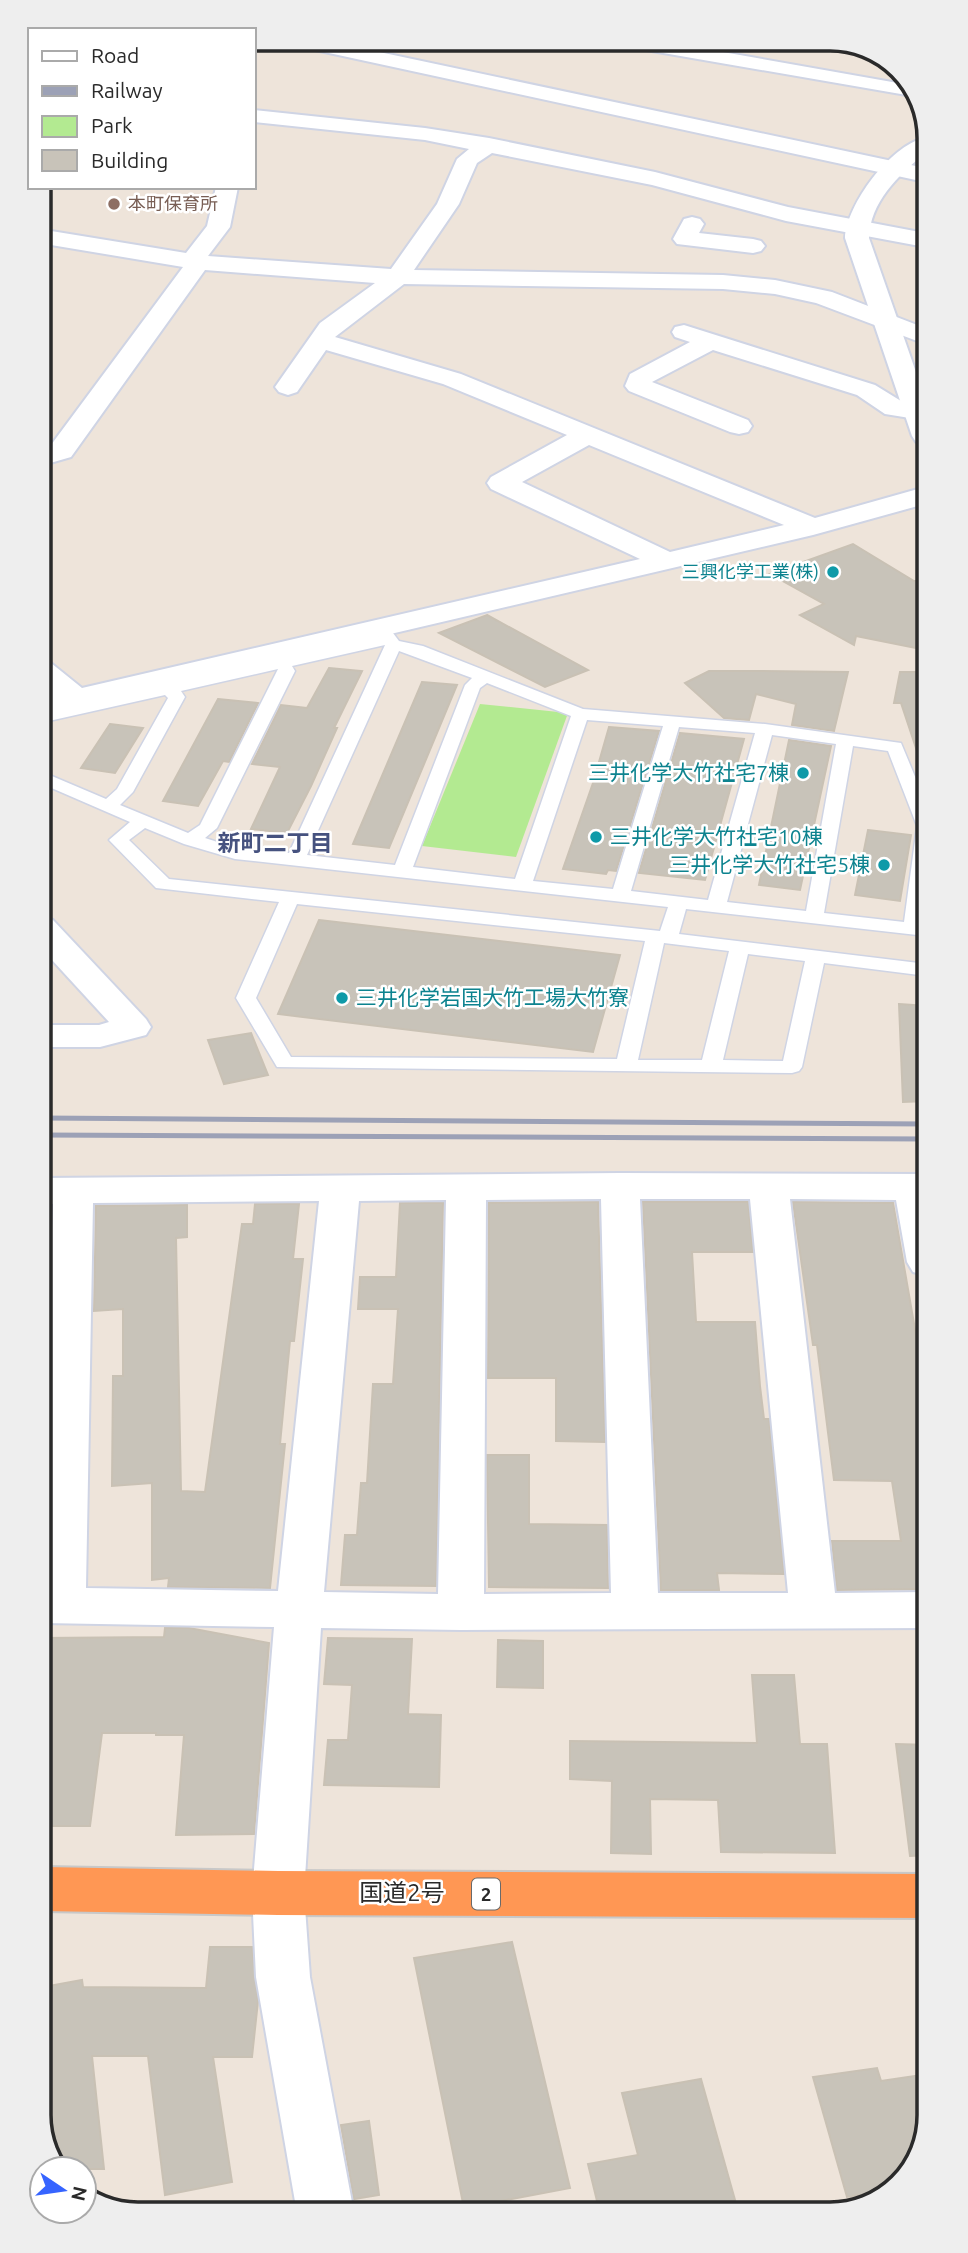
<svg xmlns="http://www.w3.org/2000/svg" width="968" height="2253" font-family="Ubuntu,'Noto Sans JP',sans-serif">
	<rect width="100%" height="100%" fill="#eee4da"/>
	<polygon fill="#b3ea91" points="480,704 568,713 516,857 422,846"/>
	<g fill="#c8c3b9" stroke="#c9c1b4" stroke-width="2">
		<polygon points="853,544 914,581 926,581 926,650 856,636 854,645 800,615 824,604 770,574"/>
		<polygon points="487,615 588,670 545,687 439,633"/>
		<polygon points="329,668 362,671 334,728 337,728 311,786 287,833 251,829 280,767 252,764 281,705 307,708"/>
		<polygon points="709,671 763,671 848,672 834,731 792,725 796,704 756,694 749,720 724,718 685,683"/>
		<polygon points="900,672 926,672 926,759 920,760 901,703 894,703"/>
		<polygon points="422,682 457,685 389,848 353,844"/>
		<polygon points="218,699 258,703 229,762 223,761 198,806 163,801"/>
		<polygon points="110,724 143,728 115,773 81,768"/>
		<polygon points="609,727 659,731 616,871 608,870 606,874 563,869 593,783"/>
		<polygon points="680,733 744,739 705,880 639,873"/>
		<polygon points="789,740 831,746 800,890 759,885"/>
		<polygon points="868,830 911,835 900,901 855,895"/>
		<polygon points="319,920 620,955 593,1052 278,1014"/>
		<polygon points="899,1004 927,1006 927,1101 903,1102"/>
		<polygon points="251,1033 268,1075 224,1084 208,1040"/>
		<polygon points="598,1202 605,1442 556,1441 556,1378 488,1378 489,1203"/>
		<polygon points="643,1202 748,1202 753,1252 692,1252 696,1322 755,1322 760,1386 764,1419 769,1419 784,1574 717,1573 719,1590 661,1590"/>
		<polygon points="793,1202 893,1203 928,1404 928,1589 837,1590 832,1541 901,1541 892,1481 834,1480 817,1345 813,1345"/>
		<polygon points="400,1203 443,1203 436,1586 341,1585 345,1535 357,1535 361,1483 367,1483 373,1384 393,1384 398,1309 358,1309 360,1277 396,1277"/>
		<polygon points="255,1204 299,1204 293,1259 303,1259 294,1341 290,1341 280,1444 285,1444 270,1588 168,1587 169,1578 152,1580 152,1483 112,1486 113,1376 123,1376 123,1309 94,1311 96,1206 187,1205 187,1237 176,1238 181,1491 205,1492 242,1224 253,1224"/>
		<polygon points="487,1455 529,1455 529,1524 607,1525 608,1588 489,1587"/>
		<polygon points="165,1628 189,1628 269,1643 254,1834 176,1835 184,1735 156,1735 156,1733 102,1733 90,1826 43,1826 42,1638 164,1637"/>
		<polygon points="328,1638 412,1639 408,1714 441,1715 439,1787 324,1785 328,1740 348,1740 352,1685 324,1684"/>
		<polygon points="498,1640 543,1641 543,1688 497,1687"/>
		<polygon points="752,1675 794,1675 800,1744 827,1744 835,1853 721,1852 718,1800 650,1799 651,1854 611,1853 612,1781 570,1779 570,1741 757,1743"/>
		<polygon points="896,1744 929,1745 929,1855 910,1856"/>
		<polygon points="512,1942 570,2188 464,2208 414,1958"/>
		<polygon points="210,1947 252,1947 258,2001 252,2057 213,2057 232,2182 165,2195 148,2056 92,2056 104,2169 59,2169 44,2147 44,2123 51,2122 43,2048 43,1987 82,1980 83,1987 206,1988"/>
		<polygon points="877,2068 881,2081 929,2074 929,2116 909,2175 888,2191 847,2197 813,2077"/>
		<polygon points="701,2079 735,2200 679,2211 653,2211 650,2201 599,2209 588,2164 638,2155 622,2093"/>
		<polygon points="369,2121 379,2195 354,2199 341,2125"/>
	</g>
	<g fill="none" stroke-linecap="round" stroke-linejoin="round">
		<g stroke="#cfd4e4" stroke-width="3">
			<path id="lane" d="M381,623L387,625L399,641L423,646L583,709L765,724L901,743L926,803V898L923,924H926V936L686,909L679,934L927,964V976L824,963L802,1067L799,1071L792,1073L277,1067L236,998L279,902L156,888L109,840L130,822L40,783V771L106,799L117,789L168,698L165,695L40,723V713L379,636L373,628ZM385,645L289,853L236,848L205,838L217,828L295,671L292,666ZM399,651L472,678L465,685L395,865L307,855ZM278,669L200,825L188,833L120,805L133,792L185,697L181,691ZM487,683L571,716L515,879L413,867L480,688ZM587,720L663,726L613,889L533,881ZM679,727L755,733L708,900L631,891ZM772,735L836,744L806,911L727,902ZM853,746L888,751L917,826L904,922L824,913ZM145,828L184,844L235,859L668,907L660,931L169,879L129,840ZM297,904L645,941L617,1059L291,1057L256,998ZM664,943L729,951L702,1060H638ZM748,954L805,961L783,1061L723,1060Z"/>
		</g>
		<g stroke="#cfd4e4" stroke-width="4">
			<g id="street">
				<polygon points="282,39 318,39 925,168 925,182 292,45 285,43"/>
				<path d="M254,110L425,128L489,138L655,172L788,207L925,233V247L786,221L652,185L492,153L477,163L459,204L414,270L723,275L775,280L832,292L925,328V344L816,303L775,294L723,289L404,284L335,337L461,374L815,518L925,487V504L813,535L40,716V698L52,695L40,685V661L51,663L82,688L640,559L491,489L487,483L491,477L567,435L443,384L326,350L297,392L288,395L279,392L275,387L320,323L375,283L205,270L71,457L40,466L39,449L51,445L183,267L39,243V229L186,253L207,226L216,187H238L230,227L208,256L391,269L437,204L457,159L469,149L425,140L254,122ZM589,445L784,525L670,552L522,482Z"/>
				<polygon points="692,217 700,219 704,224 699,233 753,239 761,241 765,246 761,251 753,253 677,244 673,239 684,219"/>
				<polygon points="684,325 875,385 901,401 925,405 925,417 916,419 885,414 857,395 713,350 652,382 748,420 752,426 748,432 739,434 730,432 629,391 625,386 630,374 690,342 675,337 672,332 675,327"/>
				<polygon points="41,916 53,920 146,1019 151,1027 146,1035 100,1047 41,1047 41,1025 99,1025 109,1022 41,948"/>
				<path d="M620,1173L927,1174V1276L913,1272L907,1262L896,1200L790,1199L835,1593L928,1592V1628L461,1630L321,1628L304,1893L310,1977L354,2213H297L256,1977L252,1893L274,1627L42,1623V1508L53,1204H41V1178ZM601,1199L611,1593L484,1594L486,1200ZM640,1199H750L788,1593H658ZM446,1200L438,1594L324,1592L359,1201ZM319,1201L278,1591L86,1588L93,1203Z"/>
			</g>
		</g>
		<g stroke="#cfd4e4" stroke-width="4">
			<g id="secondary">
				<polygon points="607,39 649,39 909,85 918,97 617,45 610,43"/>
				<path d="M924,138V154C898,176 870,202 869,238L925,398V444L916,442L912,436L845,238C847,204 890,146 924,138Z"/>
			</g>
		</g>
		<g stroke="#c8c8c8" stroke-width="4">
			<polygon id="highway" points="43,1867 278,1871 929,1874 929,1918 278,1915 43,1911"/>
		</g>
		<use href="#lane" fill="#fff" fill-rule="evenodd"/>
		<use href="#street" fill="#fff" fill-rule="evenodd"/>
		<use href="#secondary" fill="#fff" fill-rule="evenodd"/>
		<use href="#highway" fill="#ff9754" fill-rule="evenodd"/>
		<g stroke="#9ca1b6" stroke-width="5">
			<polyline points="41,1118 927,1124"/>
			<polyline points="41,1135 927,1139"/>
		</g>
	</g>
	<circle fill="#8d6e63" stroke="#fff" stroke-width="2.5" cx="114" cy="204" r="7"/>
	<g fill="#0f9aa8" stroke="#fff" stroke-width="2.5">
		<circle cx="833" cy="572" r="7"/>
		<circle cx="803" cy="773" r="7"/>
		<circle cx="596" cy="837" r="7"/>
		<circle cx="884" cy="865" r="7"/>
		<circle cx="342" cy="998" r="7"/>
	</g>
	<g text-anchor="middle" stroke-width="5" stroke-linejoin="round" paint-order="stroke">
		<g font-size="18" fill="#785e54" stroke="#fff" text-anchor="start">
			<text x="128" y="210">本町保育所</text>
		</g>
		<g font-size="18" fill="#0d838f" stroke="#fff" text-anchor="end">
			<text x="819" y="578">三興化学工業(株)</text>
		</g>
		<rect fill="#fff" stroke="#6a6a6a" stroke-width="2" x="472" y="1878.5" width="28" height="31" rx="5"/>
		<g font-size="19" font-weight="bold" fill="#2a2a2a">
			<text x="486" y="1901">2</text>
		</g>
		<g font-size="21" fill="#0d838f" stroke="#fff" text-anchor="end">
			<text x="789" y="780">三井化学大竹社宅7棟</text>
			<text x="610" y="844" text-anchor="start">三井化学大竹社宅10棟</text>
			<text x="870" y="872">三井化学大竹社宅5棟</text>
			<text x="356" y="1005" text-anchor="start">三井化学岩国大竹工場大竹寮</text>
		</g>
		<g font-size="23" font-weight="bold" fill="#46527f" stroke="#fff">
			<text x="275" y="851">新町二丁目</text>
		</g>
		<g font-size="24" fill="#2a2a2a" stroke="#fff">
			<text x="402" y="1901">国道2号</text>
		</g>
	</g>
	<path d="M0 0H968V2253H0ZM138 51H830A87 87 0 0 1 917 138V2115A87 87 0 0 1 830 2202H138A87 87 0 0 1 51 2115V138A87 87 0 0 1 138 51Z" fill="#eee" fill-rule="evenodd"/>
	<path fill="none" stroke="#2a2a2a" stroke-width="3.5" d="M138 51H830A87 87 0 0 1 917 138V2115A87 87 0 0 1 830 2202H138A87 87 0 0 1 51 2115V138A87 87 0 0 1 138 51Z"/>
	<rect x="28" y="28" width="228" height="161" fill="#ffffff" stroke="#aaaaaa" stroke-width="2"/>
	<rect x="42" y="51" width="35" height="10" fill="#ffffff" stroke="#aaaaaa" stroke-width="2"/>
	<text x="91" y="63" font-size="21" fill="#2a2a2a">Road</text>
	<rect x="42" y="86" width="35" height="10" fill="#9ca1b6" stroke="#aaaaaa" stroke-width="2"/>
	<text x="91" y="98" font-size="21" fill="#2a2a2a">Railway</text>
	<rect x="42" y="116" width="35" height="21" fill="#b3ea91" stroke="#aaaaaa" stroke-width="2"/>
	<text x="91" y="133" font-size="21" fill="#2a2a2a">Park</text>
	<rect x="42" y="150" width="35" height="21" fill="#c8c3b9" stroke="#aaaaaa" stroke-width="2"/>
	<text x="91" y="168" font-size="21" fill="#2a2a2a">Building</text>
	<g transform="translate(63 2190) rotate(103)"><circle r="33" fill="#ffffff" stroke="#aaaaaa" stroke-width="2"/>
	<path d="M0-5L12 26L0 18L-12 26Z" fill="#3664ff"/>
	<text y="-10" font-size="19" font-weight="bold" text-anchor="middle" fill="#2a2a2a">N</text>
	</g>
</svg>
